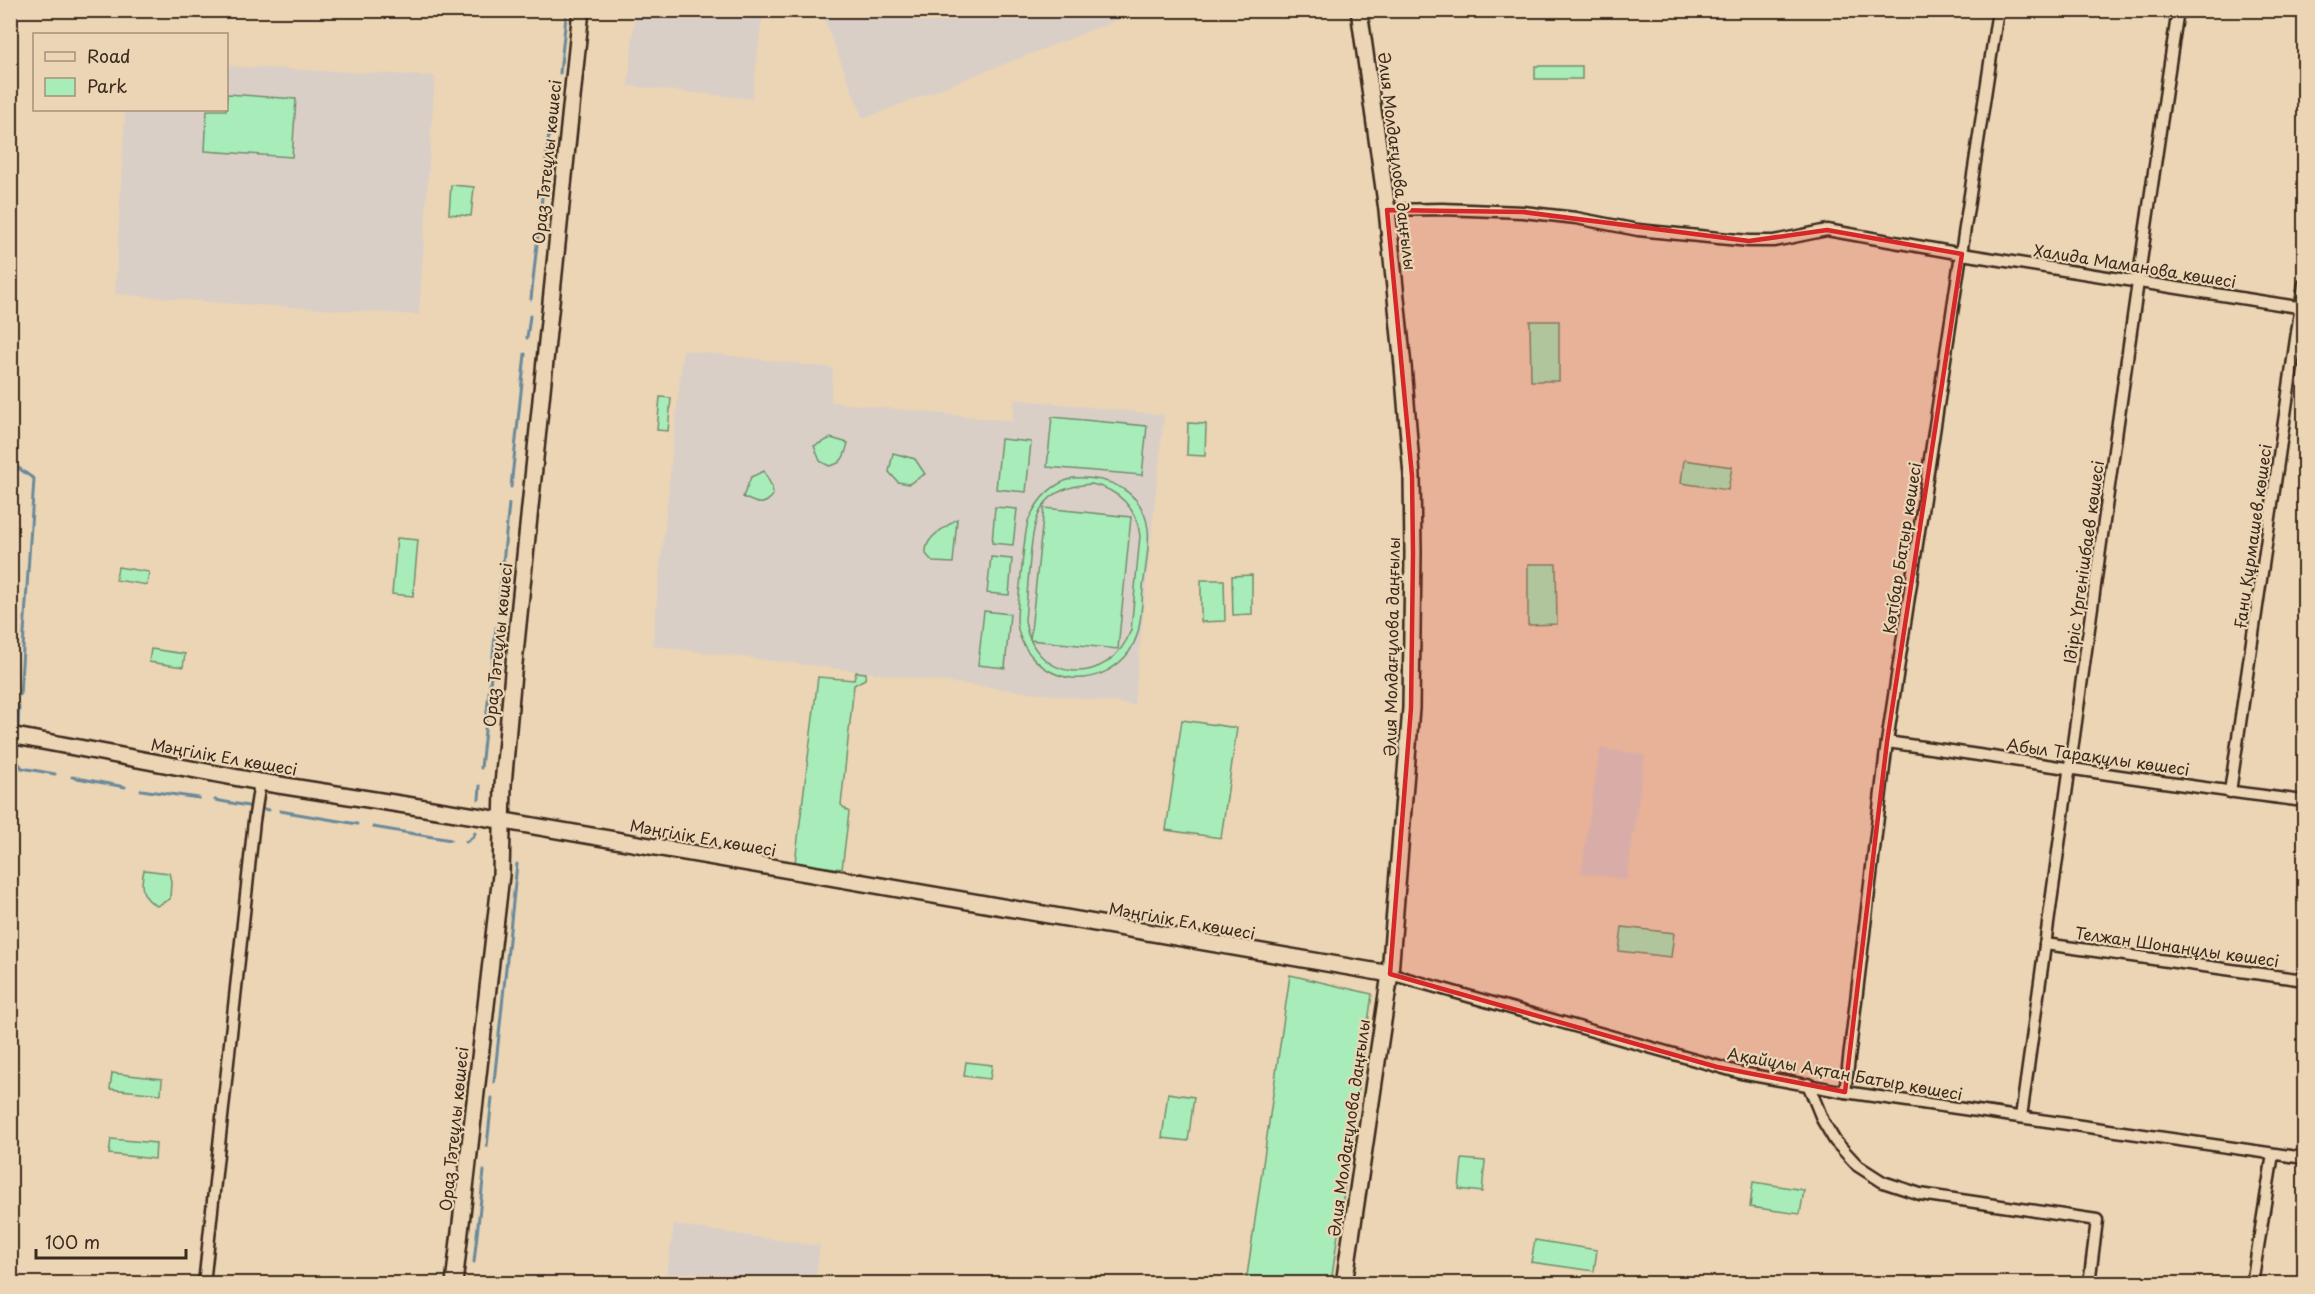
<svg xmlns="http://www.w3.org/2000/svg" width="2315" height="1294" font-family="'Playpen Sans',sans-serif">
	<rect width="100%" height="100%" fill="#ebd5b4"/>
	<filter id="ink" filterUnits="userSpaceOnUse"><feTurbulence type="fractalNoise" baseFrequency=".0167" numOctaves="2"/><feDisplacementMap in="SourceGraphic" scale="12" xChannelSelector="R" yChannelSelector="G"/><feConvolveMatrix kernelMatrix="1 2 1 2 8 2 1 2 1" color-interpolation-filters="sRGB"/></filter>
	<g filter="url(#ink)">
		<g fill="#dacfc7">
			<polygon points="635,11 763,11 752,99 628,86"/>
			<polygon points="821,11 1141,11 863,119"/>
			<polygon points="227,66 435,76 419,315 222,303 115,294 125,110 226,110"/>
			<polygon points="683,350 833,368 831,402 1012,421 1015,399 1164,415 1134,705 652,646"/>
			<polygon points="1600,748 1645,755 1627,880 1581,873"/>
			<polygon points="674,1225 820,1246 815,1283 665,1283"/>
		</g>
		<g fill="#a8edb9" stroke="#728c6c" stroke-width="1.5" fill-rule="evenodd">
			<rect x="1535" y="66" width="47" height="13"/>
			<polygon points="227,94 296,99 292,157 205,151 207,110 226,110"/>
			<polygon points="451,185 474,187 471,216 449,214"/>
			<polygon points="1530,321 1559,321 1559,381 1531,381"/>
			<polygon points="660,397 671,398 668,431 657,430"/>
			<polygon points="1052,417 1147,426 1142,475 1047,467"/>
			<polygon points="1188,423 1206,424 1205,456 1187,455"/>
			<path d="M831,438L848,443C845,455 843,464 829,466L820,461L814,446Z"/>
			<polygon points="1001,439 1031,442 1026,492 996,489"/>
			<polygon points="893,453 915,459 925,474 909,484 898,482 889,472"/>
			<polygon points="1684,460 1732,467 1728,490 1681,483"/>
			<path d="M764,471L772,487L773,495C764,508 756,503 743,497L751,477Z"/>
			<path d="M1073,478C1108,476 1143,490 1148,529C1150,548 1145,569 1143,588C1141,612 1142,638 1125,657C1111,672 1092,680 1072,678C1044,675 1018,650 1017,620C1017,606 1020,590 1021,575C1023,557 1024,539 1028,521C1038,499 1050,485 1073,478ZM1092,484C1119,490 1137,508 1140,536L1131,630C1109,690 1032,682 1025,620C1027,599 1028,579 1030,559C1034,515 1040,487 1092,484Z"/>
			<polygon points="995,507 1017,509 1013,545 992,543"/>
			<polygon points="1044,508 1131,517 1118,649 1030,640"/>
			<path d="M957,519L953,563L933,562L926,554C924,537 945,528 957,519Z"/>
			<polygon points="397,538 418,540 413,596 392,594"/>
			<polygon points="991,557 1012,559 1009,595 987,593"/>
			<polygon points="1528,564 1556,564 1557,624 1528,625"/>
			<polygon points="118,567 149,572 147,585 116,580"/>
			<polygon points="1252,575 1252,614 1233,615 1232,576"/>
			<polygon points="1201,580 1224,580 1225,621 1201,622"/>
			<polygon points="984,611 1010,614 1005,668 978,665"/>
			<polygon points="151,649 185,654 183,667 149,662"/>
			<polygon points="856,672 866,673 865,679 854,685 841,805 849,812 842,869 795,863 818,677 854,680"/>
			<polygon points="1182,720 1237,728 1221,838 1166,830"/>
			<path d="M144,870L169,873L171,881L170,899L157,906C141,897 140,887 144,870Z"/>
			<polygon points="1622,927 1674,933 1671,957 1619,951"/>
			<polygon points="1290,975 1372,994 1331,1283 1246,1283"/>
			<polygon points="966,1062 992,1065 990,1079 964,1076"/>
			<polygon points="112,1073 162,1079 161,1094 110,1089"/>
			<polygon points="1168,1093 1194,1097 1188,1141 1162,1138"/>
			<polygon points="111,1139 156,1143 155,1159 109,1154"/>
			<polygon points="1462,1159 1485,1161 1482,1192 1459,1189"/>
			<polygon points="1753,1182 1804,1190 1800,1214 1750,1207"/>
			<polygon points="1535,1240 1597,1250 1594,1271 1531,1262"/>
		</g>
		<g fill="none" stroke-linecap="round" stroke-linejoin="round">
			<g stroke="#6b899a" stroke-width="3">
				<polyline points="560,73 566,17"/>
				<polyline points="531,299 554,87"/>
				<polyline points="527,338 530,316"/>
				<polyline points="10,462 34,479 20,695"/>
				<polyline points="511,487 525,354"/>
				<polyline points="498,612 509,504"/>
				<polyline points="18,727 19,706"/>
				<polyline points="17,745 16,760 22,768 55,774"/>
				<polyline points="481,768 496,628"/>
				<polyline points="72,777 125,787"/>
				<polyline points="141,790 199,798"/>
				<polyline points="479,799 480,786"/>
				<polyline points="215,800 248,806"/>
				<polyline points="264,809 269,810"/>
				<polyline points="280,811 357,824"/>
				<polyline points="373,827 451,840"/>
				<polyline points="466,842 473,837 475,833"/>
				<polyline points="494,1082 517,864"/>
				<polyline points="487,1146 492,1098"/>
				<polyline points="474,1262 484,1171"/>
				<polyline points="471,1284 472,1279"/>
			</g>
			<g stroke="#3b2a1e" stroke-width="15">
				<g id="street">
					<polyline points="1387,210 1442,209 1523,212 1576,218 1638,230 1749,241 1774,241 1827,230 1962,254 2304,308"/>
					<path d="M1887,742C2026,761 2165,784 2304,801"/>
					<polyline points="2230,792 2304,284"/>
					<polyline points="2045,944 2304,980"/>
					<polyline points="1390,974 1741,1073 1845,1092 2304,1158"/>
					<polyline points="1808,1084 1823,1121 1835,1141 1858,1166 1883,1182 1920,1194 2097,1220 2089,1284"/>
					<polyline points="1845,1092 1887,742 1998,10"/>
					<path d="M2021,1117C2073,748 2122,379 2178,10"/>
					<polyline points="204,1284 254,821 260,782"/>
					<polyline points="2252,1284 2273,1154"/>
				</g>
			</g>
			<g stroke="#3b2a1e" stroke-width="20">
				<g id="secondary">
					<polyline points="10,735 260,782 482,817 1390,974"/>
					<polyline points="454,1284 501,875 503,785 513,673 581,10"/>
					<polyline points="1344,1284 1390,974 1411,708 1413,553 1412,476 1403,366 1387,210 1359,10"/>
				</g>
			</g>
			<use href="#street" stroke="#ebd5b4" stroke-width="10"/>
			<use href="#secondary" stroke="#ebd5b4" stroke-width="15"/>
		</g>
	</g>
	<path fill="#d62828" fill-opacity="0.2" stroke="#d62828" stroke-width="4.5" stroke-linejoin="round" d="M1387,210L1523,212L1749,241L1827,230L1962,254L1887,742L1845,1092L1717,1067L1390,974L1411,708L1413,553L1412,476Z"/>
	<g text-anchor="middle" stroke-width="4.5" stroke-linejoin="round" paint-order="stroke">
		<g font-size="16" fill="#3b2a1e" stroke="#ebd5b4">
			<text transform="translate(1397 161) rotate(83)" y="6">Әлия Молдағұлова даңғылы</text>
			<text transform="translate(547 162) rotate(-84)" y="6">Ораз Тәтеұлы көшесі</text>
			<text transform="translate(2135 266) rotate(9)" y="6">Халида Маманова көшесі</text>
			<text transform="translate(2253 536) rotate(-82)" y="6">Ғани Құрмашев көшесі</text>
			<text transform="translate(1902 548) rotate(-81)" y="6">Көтібар Батыр көшесі</text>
			<text transform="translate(2084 562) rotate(-82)" y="6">Ідіріс Үргенішбаев көшесі</text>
			<text transform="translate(498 645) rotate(-84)" y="6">Ораз Тәтеұлы көшесі</text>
			<text transform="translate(1392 647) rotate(-89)" y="6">Әлия Молдағұлова даңғылы</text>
			<text transform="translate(224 757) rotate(10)" y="6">Мәңгілік Ел көшесі</text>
			<text transform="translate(2098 757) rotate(8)" y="6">Абыл Тарақұлы көшесі</text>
			<text transform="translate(703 838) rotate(10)" y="6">Мәңгілік Ел көшесі</text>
			<text transform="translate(1182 921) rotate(10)" y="6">Мәңгілік Ел көшесі</text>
			<text transform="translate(2177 947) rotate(8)" y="6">Телжан Шонанұлы көшесі</text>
			<text transform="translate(1845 1074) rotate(10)" y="6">Ақайұлы Ақтан Батыр көшесі</text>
			<text transform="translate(1349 1128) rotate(-82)" y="6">Әлия Молдағұлова даңғылы</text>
			<text transform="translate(454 1129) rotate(-84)" y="6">Ораз Тәтеұлы көшесі</text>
		</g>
	</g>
	<rect width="2315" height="1294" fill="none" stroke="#ebd5b4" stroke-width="36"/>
	<rect x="18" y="18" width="2279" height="1258" fill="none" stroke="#3b2a1e" stroke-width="2" filter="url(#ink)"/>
	<rect x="33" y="33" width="195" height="78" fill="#ebd5b4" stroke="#a59178" stroke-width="1.5"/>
	<rect x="45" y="52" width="30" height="9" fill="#ebd5b4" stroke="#a59178" stroke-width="1.5"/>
	<text x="87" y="63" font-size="18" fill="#3b2a1e">Road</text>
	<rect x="45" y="78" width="30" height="18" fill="#a8edb9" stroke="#a59178" stroke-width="1.5"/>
	<text x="87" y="93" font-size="18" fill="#3b2a1e">Park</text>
	<path d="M36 1249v9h150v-9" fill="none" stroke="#3b2a1e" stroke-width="3"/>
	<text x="45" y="1249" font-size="18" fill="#3b2a1e" stroke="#ebd5b4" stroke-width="4.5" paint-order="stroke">100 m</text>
</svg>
